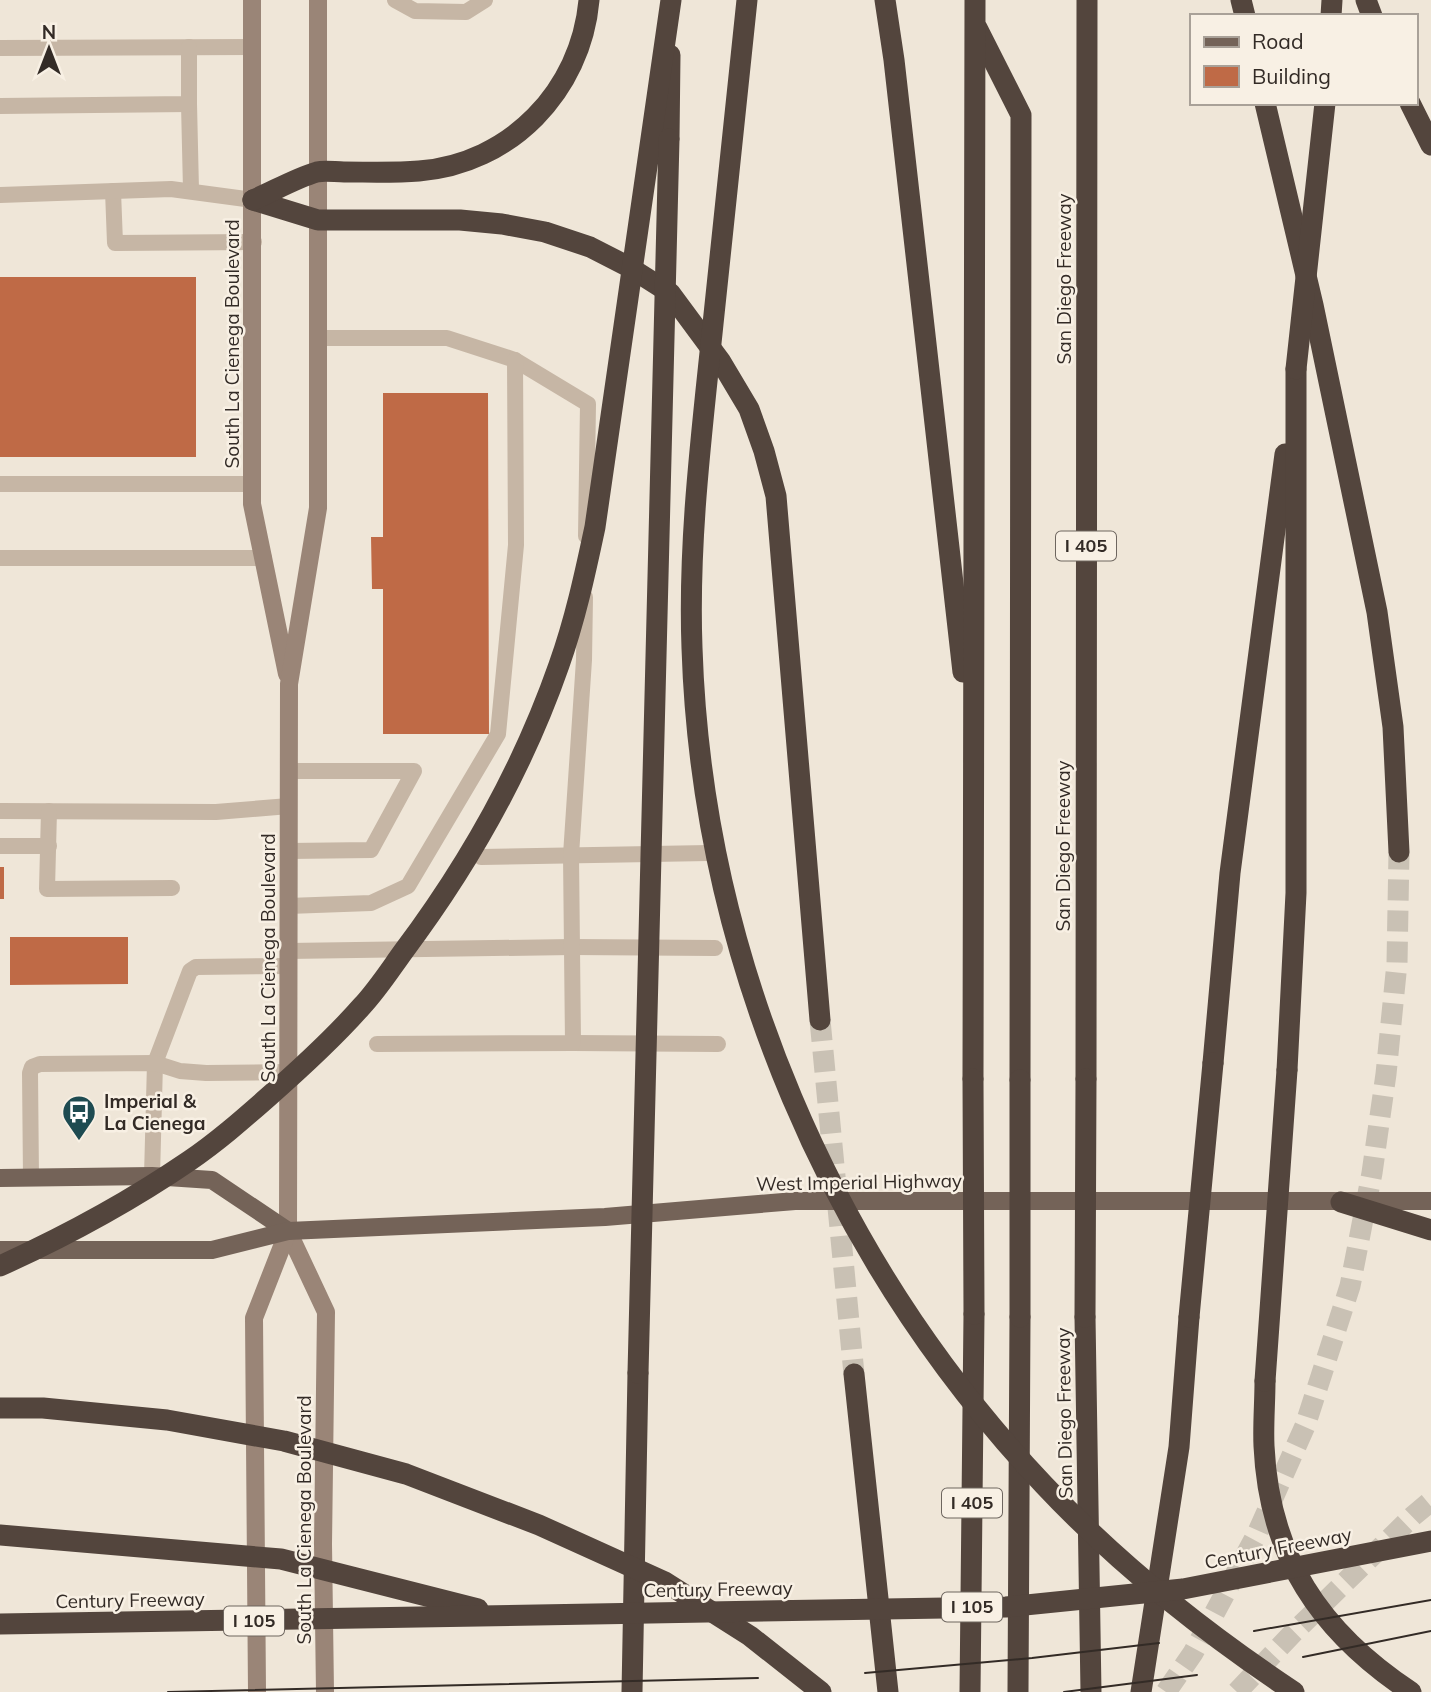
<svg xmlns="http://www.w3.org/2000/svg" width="1431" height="1692" font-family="Mulish,sans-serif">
	<rect width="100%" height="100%" fill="#efe6d8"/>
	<g fill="#bf6a46">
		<rect x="0" y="277" width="196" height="180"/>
		<polygon points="383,393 488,393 489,734 383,734 383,589 372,589 371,537 383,537"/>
		<rect x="0" y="867" width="4" height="32"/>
		<polygon points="10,937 128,937 128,984 10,985"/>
	</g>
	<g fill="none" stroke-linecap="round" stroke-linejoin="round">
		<g stroke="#c9c1b4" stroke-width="21" stroke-dasharray="21 10" stroke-linecap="butt">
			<polyline points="820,1020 854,1374"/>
			<polyline points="1166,1692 1193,1653 1257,1534 1305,1426 1350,1286 1372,1173 1386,1074 1397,963 1399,852"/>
			<polyline points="1237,1692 1292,1634 1413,1516 1431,1501"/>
		</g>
		<g stroke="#c6b6a5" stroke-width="16">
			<polyline points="395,0 415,11 466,12 485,0"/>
			<polyline points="0,48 252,47"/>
			<polyline points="189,104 191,190"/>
			<polyline points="0,106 189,104 189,47"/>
			<polyline points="113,191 115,243 254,242"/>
			<polyline points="0,195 171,189 253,200"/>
			<polyline points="318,338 447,338 515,360 588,404 586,536"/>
			<polyline points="0,484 252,484"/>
			<polyline points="0,558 264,558"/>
			<polyline points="289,771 414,771 371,850 289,851"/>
			<polyline points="0,811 216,812 289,806"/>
			<polyline points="49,811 47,889 172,888"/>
			<polyline points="0,846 49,846"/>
			<polyline points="481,857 709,853"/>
			<polyline points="288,906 371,903 408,886 498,734 516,545 515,360"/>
			<polyline points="288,951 572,947 715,948"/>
			<polyline points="573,1043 718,1044"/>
			<polyline points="377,1044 573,1043 571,855 584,660 585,597"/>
			<polyline points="152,1176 155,1063 190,971 196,967 288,966"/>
			<polyline points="31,1178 30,1073 32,1067 40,1064 155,1063 180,1071 206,1073 289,1072"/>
		</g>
		<g stroke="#9a8577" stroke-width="18">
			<polyline points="252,0 252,504 287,674"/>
			<polyline points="288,1231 326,1312 323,1544 325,1692"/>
			<polyline points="257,1692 254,1318 288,1231 289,684 318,508 318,0"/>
		</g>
		<g stroke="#746358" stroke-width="18">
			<polyline points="0,1178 152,1176 212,1180 288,1231"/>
			<polyline points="0,1250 212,1250 288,1231 605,1217 795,1201 1431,1201"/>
		</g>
		<g stroke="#53453d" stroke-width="21">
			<polyline points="885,0 894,60 963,672"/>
			<polyline points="1241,0 1245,16"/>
			<polyline points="1366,0 1372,16"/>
			<polyline points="1331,16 1332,0"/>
			<polyline points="977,28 1021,115 1020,1080"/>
			<polyline points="1265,103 1313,305 1377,612 1393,727 1399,852"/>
			<polyline points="1410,103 1431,145"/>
			<polyline points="669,139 670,55"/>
			<polyline points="253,200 318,220 460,220 502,224 545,232 590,247 629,267 670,293 721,362 749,409 764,451 776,496 820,1020"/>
			<path d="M253,200C274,191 296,178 317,172C325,170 335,172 344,172C369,172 394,173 419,171C510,164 581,91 589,0"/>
			<polyline points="1213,1063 1230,873 1285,454"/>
			<polyline points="1287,1070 1296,893 1296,369"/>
			<polyline points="973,1079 975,0"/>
			<polyline points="1086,1079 1087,0"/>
			<polyline points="1341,1202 1431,1230"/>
			<polyline points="1085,1317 1091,1692"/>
			<polyline points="854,1374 888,1692"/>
			<path d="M1265,1381C1265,1403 1263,1424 1264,1446C1269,1556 1320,1632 1411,1692"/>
			<polyline points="632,1692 638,1373"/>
			<polyline points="970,1692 974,1314"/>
			<polyline points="1018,1692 1020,1317"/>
			<polyline points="1141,1692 1179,1447 1189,1317"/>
		</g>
		<g stroke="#332b26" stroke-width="2">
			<polyline points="1254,1631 1431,1600"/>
			<polyline points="1303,1657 1431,1631"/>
			<polyline points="865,1673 1032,1658 1159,1643"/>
			<polyline points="168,1692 758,1678"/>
			<polyline points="1064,1692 1197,1675"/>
		</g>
		<g stroke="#53453d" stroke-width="21">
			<path d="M747,0C736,108 725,216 713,324C702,431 688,540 692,648C702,958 832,1260 1044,1485C1118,1564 1204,1632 1294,1692"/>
			<polyline points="1296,369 1325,103"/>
			<polyline points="973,1079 974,1314"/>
			<polyline points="1020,1080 1020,1317"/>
			<path d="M0,1266C66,1236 129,1202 189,1161C217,1142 242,1120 267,1098C300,1069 333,1039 362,1006C377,990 390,970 403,952C469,864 523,768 559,665C575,620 585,574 595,527L671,0"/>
			<polyline points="1085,1317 1086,1079"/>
			<polyline points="1189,1317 1213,1063"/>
			<polyline points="638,1373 669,139"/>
			<polyline points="1265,1381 1287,1070"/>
			<polyline points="0,1408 43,1408 167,1420 284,1441 406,1474 539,1525 665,1582 750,1636 821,1692"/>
			<polyline points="0,1535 281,1559 478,1609"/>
			<polyline points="0,1624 1006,1607 1183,1589 1431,1541"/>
		</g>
	</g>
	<defs>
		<g id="bus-pin" transform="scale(1.75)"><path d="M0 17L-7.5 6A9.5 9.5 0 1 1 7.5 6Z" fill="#1e4b51" stroke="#f8f0e4"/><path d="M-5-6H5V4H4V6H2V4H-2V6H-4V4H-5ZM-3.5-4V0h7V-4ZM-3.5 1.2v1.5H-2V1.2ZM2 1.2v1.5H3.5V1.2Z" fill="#fff"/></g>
	</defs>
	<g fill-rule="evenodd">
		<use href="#bus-pin" x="79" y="1112"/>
	</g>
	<g text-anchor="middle" stroke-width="5" stroke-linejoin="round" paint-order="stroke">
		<g fill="#f8f0e4" stroke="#6e665f" stroke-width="2">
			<rect x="1056" y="531.5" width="60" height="29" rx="5"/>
			<rect x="942" y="1488.5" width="60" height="29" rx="5"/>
			<rect x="942" y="1592.5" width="60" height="29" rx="5"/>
			<rect x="224" y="1606.5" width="60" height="29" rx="5"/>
		</g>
		<g font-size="18" font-weight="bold" fill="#332b26">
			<text x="1086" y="552">I 405</text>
			<text x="972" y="1509">I 405</text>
			<text x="972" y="1613">I 105</text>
			<text x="254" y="1627">I 105</text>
		</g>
		<g font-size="19" fill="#332b26" stroke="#f8f0e4">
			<text transform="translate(1064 279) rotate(-90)" y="7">San Diego Freeway</text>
			<text transform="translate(232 344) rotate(-90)" y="7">South La Cienega Boulevard</text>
			<text transform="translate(1063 846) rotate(-90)" y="7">San Diego Freeway</text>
			<text transform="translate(268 958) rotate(-90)" y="7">South La Cienega Boulevard</text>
			<text transform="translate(859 1182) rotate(-1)" y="7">West Imperial Highway</text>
			<text transform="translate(1064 1413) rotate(-91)" y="7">San Diego Freeway</text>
			<text transform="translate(304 1520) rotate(-90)" y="7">South La Cienega Boulevard</text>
			<text transform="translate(1278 1548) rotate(-11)" y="7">Century Freeway</text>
			<text transform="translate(718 1589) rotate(-1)" y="7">Century Freeway</text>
			<text transform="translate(130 1600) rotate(-1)" y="7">Century Freeway</text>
		</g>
		<g font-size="19" font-weight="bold" fill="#332b26" stroke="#f8f0e4" text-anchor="start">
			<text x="104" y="1108">Imperial &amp;<tspan x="104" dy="22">La Cienega</tspan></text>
		</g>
	</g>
	<rect x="1190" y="14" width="228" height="91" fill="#f8f0e4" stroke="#a9a198" stroke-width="2"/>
	<rect x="1204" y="37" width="35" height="10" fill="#746358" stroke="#a9a198" stroke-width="2"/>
	<text x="1252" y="49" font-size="21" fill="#332b26">Road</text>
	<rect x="1204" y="66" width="35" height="21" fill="#bf6a46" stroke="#a9a198" stroke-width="2"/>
	<text x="1252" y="84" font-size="21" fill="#332b26">Building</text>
	<g transform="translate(49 49)" stroke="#f8f0e4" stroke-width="5" paint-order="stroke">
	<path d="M0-5L12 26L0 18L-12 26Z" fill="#332b26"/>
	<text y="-10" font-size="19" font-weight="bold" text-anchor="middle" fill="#332b26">N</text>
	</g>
</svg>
